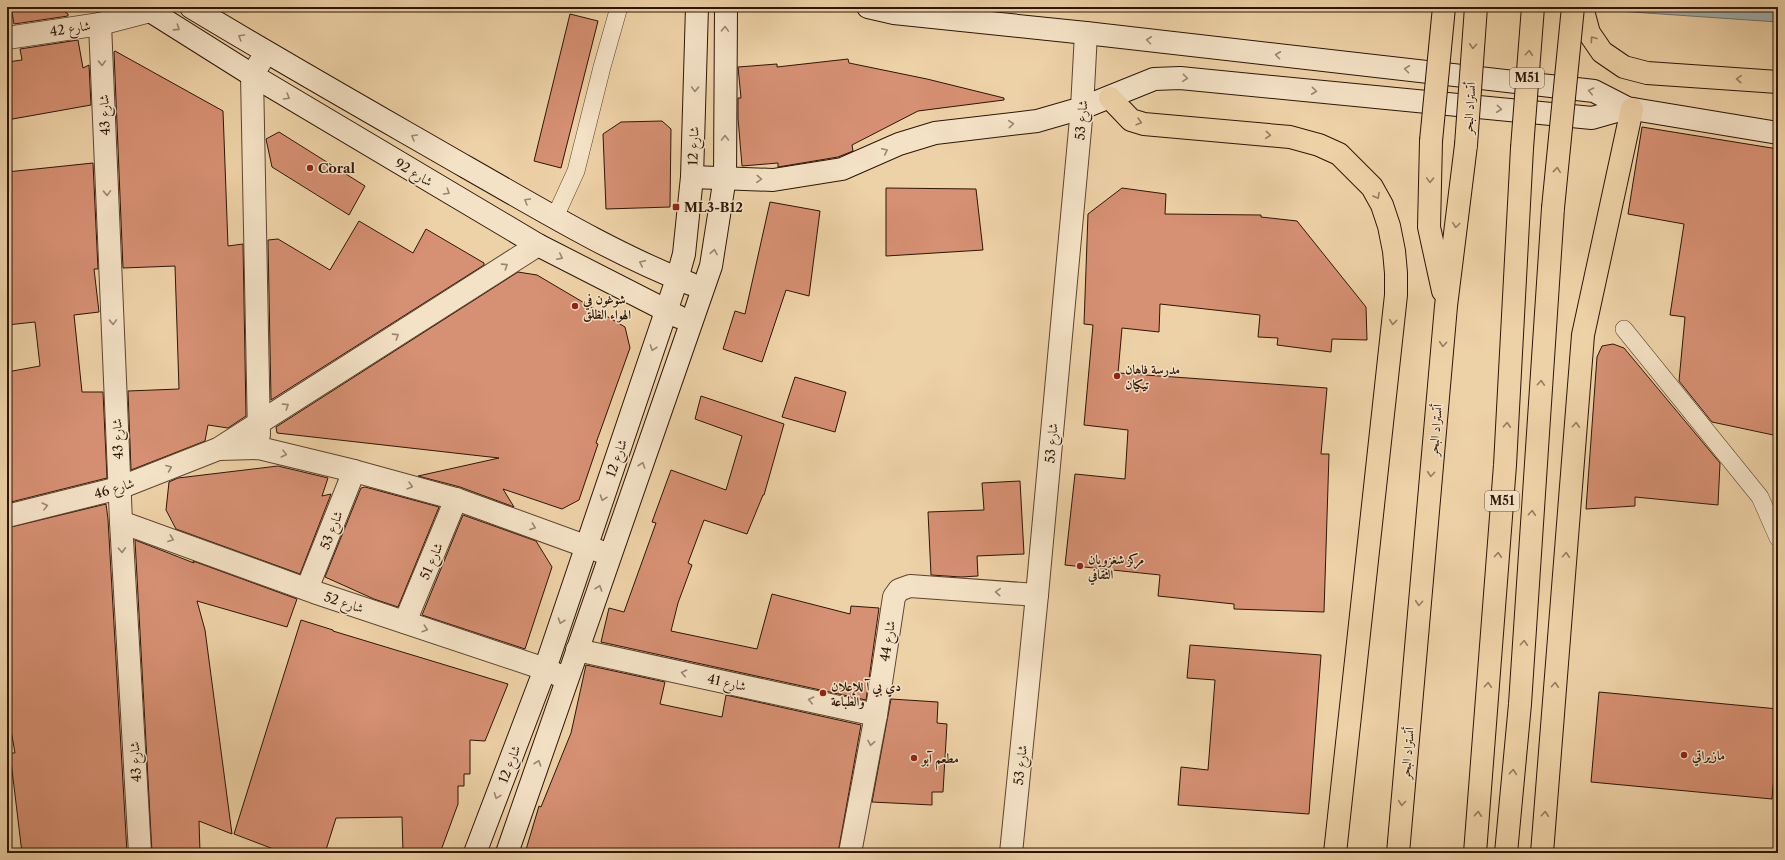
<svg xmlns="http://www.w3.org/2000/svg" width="1785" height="860" font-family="'Libre Caslon Text',Amiri,serif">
	<rect width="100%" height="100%" fill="#eed2a7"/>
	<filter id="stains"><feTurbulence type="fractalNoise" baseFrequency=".005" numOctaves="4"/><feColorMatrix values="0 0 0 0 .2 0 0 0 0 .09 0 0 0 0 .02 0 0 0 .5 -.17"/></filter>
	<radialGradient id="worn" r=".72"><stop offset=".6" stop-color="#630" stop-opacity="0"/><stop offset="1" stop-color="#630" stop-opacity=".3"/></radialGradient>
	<polygon fill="#9fb4b4" stroke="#71746e" points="1559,7 1778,7 1778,22"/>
	<g fill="#d69073" stroke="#2d1506">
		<polygon points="11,7 58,7 68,14 68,16 14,24"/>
		<polygon points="570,14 598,21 561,168 534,161"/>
		<polygon points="78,40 83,68 89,65 91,105 7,120 7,62 22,60 20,49"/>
		<polygon points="115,51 223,111 228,246 243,244 246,416 228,428 208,425 205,441 131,470 128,391 179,389 175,266 123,268 114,52"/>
		<polygon points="848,59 849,63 927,79 1004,98 1004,100 918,111 852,145 853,151 838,157 778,167 778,163 742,166 738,118 738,98 741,98 738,67 777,64 777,67"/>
		<polygon points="662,121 671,129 670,207 606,209 603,134 621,122"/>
		<polygon points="1642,127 1778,149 1778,436 1712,422 1679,381 1685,317 1670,315 1684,224 1628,214"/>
		<polygon points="279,132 365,186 349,215 272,167 266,139"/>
		<polygon points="93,163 98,269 94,269 99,312 74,315 82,392 103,392 107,478 7,503 7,372 40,366 35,322 7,325 7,172"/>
		<polygon points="886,188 976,189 983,250 886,256"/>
		<polygon points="1122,188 1166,194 1165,214 1261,215 1261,217 1297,221 1366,307 1367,340 1332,339 1331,352 1277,345 1278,338 1258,337 1260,315 1160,304 1159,332 1122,328 1118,373 1327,388 1321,454 1329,454 1324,612 1234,609 1234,604 1158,596 1160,575 1065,565 1075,474 1125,479 1128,430 1084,425 1093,325 1084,324 1088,214"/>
		<polygon points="770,202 820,211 809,296 786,290 762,362 723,349 735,311 745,314"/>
		<polygon points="359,221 413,253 426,229 484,263 484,265 271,400 268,240 278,239 330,270"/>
		<polygon points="518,272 537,275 625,327 630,348 596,443 598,444 579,500 562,509 503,489 514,507 460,487 418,476 499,458 277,433 276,427"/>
		<polygon points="1613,344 1624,348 1720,463 1718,505 1635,497 1635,506 1586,509 1597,357 1602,346"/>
		<polygon points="795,377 846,392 835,432 782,417"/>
		<polygon points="701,396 784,424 764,495 763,495 747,534 704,520 688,563 692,565 678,603 671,631 757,649 772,594 850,614 851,606 879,608 866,700 601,642 609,608 624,612 656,523 652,522 671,470 726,490 742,436 695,419"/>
		<polygon points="278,466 328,478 322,496 331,494 300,574 176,529 166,510 169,482 178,478"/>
		<polygon points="1020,481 1024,554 977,556 978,576 961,577 931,575 928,512 984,510 982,483"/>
		<polygon points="365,487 439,507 398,607 374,599 325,577 361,488"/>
		<polygon points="106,504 108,519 127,853 22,853 10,753 15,753 7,707 7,528"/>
		<polygon points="463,515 536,541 552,567 525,649 422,615"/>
		<polygon points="135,540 194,563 193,561 297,599 287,627 197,601 205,630 232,834 199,821 200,853 152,853"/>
		<polygon points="301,620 333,630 333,631 508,684 485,741 470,740 470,774 464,774 464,786 458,786 458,804 440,853 403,853 402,817 336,818 325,853 284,853 234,834"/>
		<polygon points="1190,645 1321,655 1309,814 1178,805 1181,767 1208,770 1215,680 1187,678"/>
		<polygon points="586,665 665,682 660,704 722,717 726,695 861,725 838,853 525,853 539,806 541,807 571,733"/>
		<polygon points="1599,692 1778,709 1778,729 1772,799 1591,782"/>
		<polygon points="891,699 938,702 937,723 947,724 943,792 932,792 932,805 872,802"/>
	</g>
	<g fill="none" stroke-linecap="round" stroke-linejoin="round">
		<g stroke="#5d442e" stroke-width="18">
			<g id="lane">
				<polyline points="555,217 576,171 602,67 619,7"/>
				<polyline points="1624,329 1760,497 1778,538"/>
			</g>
		</g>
		<g stroke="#5d442e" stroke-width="24">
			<g id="street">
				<polyline points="100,24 121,522 140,853"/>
				<polyline points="7,38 100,24 150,11 153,7"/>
				<polyline points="259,435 252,75 266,53"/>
				<polyline points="219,449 259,448 354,471 456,499 610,555"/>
				<polyline points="7,516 119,488 218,449 538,245"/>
				<polyline points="121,522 314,592 545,669 567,679"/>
				<polyline points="307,589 354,471"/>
				<polyline points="405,622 456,499"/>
				<polyline points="577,650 876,715"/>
				<polyline points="850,853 876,715 894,597 899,590 910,586 1037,595"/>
				<polyline points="1011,853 1037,595 1082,108 1086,33"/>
			</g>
		</g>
		<g stroke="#2d1506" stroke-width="24">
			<g id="secondary">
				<polyline points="144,7 252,75 538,245 679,317"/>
				<path d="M191,7C282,62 374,114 466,167C540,209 612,253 691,284"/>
				<polyline points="868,7 894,13 1086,33 1594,91 1627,108 1778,133"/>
				<polyline points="692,177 773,180 842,169 899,144 935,133 1037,121 1082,108 1154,79 1180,78 1592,118 1627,108"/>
				<polyline points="475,853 545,669 677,279 684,254 692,177 697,7"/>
				<polyline points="507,853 711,266 725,177 726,7"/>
			</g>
		</g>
		<g stroke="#2d1506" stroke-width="24">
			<g id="highway">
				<polyline points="1582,7 1589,33 1602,52 1624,67 1647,73 1778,82"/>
				<polyline points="1110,98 1131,120 1144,124 1290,137 1319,145 1339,154 1372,187 1382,205 1389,226 1394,251 1396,273 1396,295 1335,853"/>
				<polyline points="1431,141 1429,227 1443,291"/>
				<polyline points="1398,853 1446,306 1466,145"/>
				<polyline points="1475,853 1505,465 1522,148"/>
				<polyline points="1506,853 1520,704 1553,208"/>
				<polyline points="1542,853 1583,335 1632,109"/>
			</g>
		</g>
		<use href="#lane" stroke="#f4e2c6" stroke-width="17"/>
		<use href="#street" stroke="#f4e2c6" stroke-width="22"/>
		<use href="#secondary" stroke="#f4e2c6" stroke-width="22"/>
		<use href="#highway" stroke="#eed2a7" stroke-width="22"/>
		<g stroke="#2d1506" stroke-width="24" stroke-linecap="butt">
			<g id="highway-bridge">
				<polyline points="1431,141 1444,7"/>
				<polyline points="1466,145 1476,7"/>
				<polyline points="1522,148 1533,7"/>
				<polyline points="1553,208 1573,7"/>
			</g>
		</g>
		<use href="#highway-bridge" stroke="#eed2a7" stroke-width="22"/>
	</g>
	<defs><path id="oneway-chevron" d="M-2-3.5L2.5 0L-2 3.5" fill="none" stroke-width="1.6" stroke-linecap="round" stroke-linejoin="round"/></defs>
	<g stroke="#9a8670">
		<use href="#oneway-chevron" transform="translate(177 28) rotate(33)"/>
		<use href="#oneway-chevron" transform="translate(725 29) rotate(-88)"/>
		<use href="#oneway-chevron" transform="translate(241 37) rotate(-149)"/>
		<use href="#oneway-chevron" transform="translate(1149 40) rotate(-173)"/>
		<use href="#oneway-chevron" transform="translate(1278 55) rotate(-173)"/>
		<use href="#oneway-chevron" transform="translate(102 63) rotate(88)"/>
		<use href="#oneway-chevron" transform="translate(1407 69) rotate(-173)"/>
		<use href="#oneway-chevron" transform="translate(1185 78) rotate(5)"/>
		<use href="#oneway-chevron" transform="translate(695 89) rotate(92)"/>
		<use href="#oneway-chevron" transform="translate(1314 91) rotate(6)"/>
		<use href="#oneway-chevron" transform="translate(1591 91) rotate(-167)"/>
		<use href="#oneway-chevron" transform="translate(287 97) rotate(31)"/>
		<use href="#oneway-chevron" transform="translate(1499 109) rotate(6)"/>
		<use href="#oneway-chevron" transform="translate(1011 124) rotate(-5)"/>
		<use href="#oneway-chevron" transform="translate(414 137) rotate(-150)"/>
		<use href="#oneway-chevron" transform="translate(725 138) rotate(-90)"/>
		<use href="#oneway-chevron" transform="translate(885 151) rotate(-25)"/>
		<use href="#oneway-chevron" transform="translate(759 179) rotate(3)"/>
		<use href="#oneway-chevron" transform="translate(447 192) rotate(31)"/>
		<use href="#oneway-chevron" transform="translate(107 193) rotate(88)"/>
		<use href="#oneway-chevron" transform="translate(527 201) rotate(-150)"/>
		<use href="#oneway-chevron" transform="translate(714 252) rotate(-80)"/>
		<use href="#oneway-chevron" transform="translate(560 257) rotate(27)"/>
		<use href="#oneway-chevron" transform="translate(642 263) rotate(-155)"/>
		<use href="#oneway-chevron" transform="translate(505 266) rotate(-33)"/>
		<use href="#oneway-chevron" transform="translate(113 322) rotate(88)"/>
		<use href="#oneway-chevron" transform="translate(396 336) rotate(-33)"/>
		<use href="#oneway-chevron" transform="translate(653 348) rotate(109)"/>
		<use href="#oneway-chevron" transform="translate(286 406) rotate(-33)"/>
		<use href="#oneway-chevron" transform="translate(284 454) rotate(14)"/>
		<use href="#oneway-chevron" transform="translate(642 465) rotate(-71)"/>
		<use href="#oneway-chevron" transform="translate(169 468) rotate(-22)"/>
		<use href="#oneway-chevron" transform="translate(410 486) rotate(15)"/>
		<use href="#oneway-chevron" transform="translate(603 498) rotate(109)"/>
		<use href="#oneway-chevron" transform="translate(45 506) rotate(-14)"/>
		<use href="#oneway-chevron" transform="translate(533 527) rotate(20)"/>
		<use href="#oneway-chevron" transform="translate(171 539) rotate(20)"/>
		<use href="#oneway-chevron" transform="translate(122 550) rotate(87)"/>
		<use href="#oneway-chevron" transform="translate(599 588) rotate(-71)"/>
		<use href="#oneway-chevron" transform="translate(998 592) rotate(-176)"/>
		<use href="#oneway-chevron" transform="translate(561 621) rotate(109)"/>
		<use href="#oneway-chevron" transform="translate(425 629) rotate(18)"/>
		<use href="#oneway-chevron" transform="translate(684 673) rotate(-168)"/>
		<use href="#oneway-chevron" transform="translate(811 700) rotate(-168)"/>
		<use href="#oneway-chevron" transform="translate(871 743) rotate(101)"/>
		<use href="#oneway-chevron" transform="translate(538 763) rotate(-71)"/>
		<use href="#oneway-chevron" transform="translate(497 796) rotate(111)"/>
	</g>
	<g stroke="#977d5f">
		<use href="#oneway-chevron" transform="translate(1593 39) rotate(-126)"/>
		<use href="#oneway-chevron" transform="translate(1473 46) rotate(94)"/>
		<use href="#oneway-chevron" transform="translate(1529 53) rotate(-85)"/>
		<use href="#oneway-chevron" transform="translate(1739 79) rotate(-176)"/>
		<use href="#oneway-chevron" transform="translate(1139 122) rotate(16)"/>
		<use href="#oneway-chevron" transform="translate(1268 135) rotate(5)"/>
		<use href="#oneway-chevron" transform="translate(1557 170) rotate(-84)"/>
		<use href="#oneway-chevron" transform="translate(1430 180) rotate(92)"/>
		<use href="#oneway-chevron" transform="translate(1377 196) rotate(61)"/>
		<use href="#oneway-chevron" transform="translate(1456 225) rotate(97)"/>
		<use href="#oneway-chevron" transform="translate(1393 322) rotate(96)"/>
		<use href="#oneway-chevron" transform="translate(1443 344) rotate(95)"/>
		<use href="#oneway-chevron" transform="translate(1541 383) rotate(-86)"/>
		<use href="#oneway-chevron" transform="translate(1507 425) rotate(-87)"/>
		<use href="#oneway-chevron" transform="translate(1576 425) rotate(-86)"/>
		<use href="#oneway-chevron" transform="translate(1431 474) rotate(95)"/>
		<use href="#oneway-chevron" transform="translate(1532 513) rotate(-86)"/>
		<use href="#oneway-chevron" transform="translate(1498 555) rotate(-86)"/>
		<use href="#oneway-chevron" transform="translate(1566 555) rotate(-86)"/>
		<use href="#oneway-chevron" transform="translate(1419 603) rotate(95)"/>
		<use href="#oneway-chevron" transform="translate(1524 643) rotate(-86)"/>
		<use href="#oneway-chevron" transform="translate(1488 685) rotate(-86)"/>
		<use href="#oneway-chevron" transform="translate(1555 685) rotate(-86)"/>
		<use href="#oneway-chevron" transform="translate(1513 772) rotate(-85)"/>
		<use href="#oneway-chevron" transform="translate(1402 803) rotate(95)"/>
		<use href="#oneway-chevron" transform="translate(1478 814) rotate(-86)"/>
		<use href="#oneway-chevron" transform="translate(1545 814) rotate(-86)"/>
	</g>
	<g fill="#8f2418" stroke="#f4e2c6" stroke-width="1.5">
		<circle cx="310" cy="168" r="4"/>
		<rect x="672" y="203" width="8" height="8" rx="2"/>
		<circle cx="575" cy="306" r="4"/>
		<circle cx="1117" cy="376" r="4"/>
		<circle cx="1080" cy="566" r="4"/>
		<circle cx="823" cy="693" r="4"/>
		<circle cx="1684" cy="755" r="4"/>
		<circle cx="914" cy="758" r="4"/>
	</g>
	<g text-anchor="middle" stroke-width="3" stroke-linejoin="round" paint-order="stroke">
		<g fill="#f4e2c6" stroke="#695240" stroke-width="1">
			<rect x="1510" y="68" width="34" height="20" rx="3"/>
			<rect x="1485" y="491" width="34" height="20" rx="3"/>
		</g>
		<g font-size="12" font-weight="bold" fill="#2d1506">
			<text x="1527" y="82">M51</text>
			<text x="1502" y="505">M51</text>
		</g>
		<g font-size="13" fill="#2d1506" stroke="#f4e2c6">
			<text transform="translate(70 28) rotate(-9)" y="5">شارع 42</text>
			<text transform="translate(1469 108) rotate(-86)" y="5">أتستراد البحر</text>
			<text transform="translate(104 115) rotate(-92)" y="5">شارع 43</text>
			<text transform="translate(1081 120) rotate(-85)" y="5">شارع 53</text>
			<text transform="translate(693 146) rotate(-88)" y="5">شارع 12</text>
			<text transform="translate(414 172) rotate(31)" y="5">شارع 92</text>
			<text transform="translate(1435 430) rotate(-85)" y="5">أتستراد البحر</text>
			<text transform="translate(117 439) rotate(-92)" y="5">شارع 43</text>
			<text transform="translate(1051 443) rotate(-85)" y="5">شارع 53</text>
			<text transform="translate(616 458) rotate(-71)" y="5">شارع 12</text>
			<text transform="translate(114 488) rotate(-17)" y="5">شارع 46</text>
			<text transform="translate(331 530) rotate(-69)" y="5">شارع 53</text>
			<text transform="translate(431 561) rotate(-67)" y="5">شارع 51</text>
			<text transform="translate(344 602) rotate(18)" y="5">شارع 52</text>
			<text transform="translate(887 641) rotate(-81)" y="5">شارع 44</text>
			<text transform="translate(727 682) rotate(12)" y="5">شارع 41</text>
			<text transform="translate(1407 753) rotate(-85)" y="5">أتستراد البحر</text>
			<text transform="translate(135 762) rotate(-93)" y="5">شارع 43</text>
			<text transform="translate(509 764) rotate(-69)" y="5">شارع 12</text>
			<text transform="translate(1020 765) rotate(-84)" y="5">شارع 53</text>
		</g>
		<g font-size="13" font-weight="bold" fill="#2d1506" stroke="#f4e2c6" text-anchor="start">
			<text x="318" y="173">Coral</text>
			<text x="684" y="212">ML3-B12</text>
			<text x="583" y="304">شوغون في<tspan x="583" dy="15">الهواء الطلق</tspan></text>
			<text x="1125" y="374">مدرسة فاهان<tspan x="1125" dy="15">تيكيان</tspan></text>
			<text x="1088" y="564">مركز شغزويان<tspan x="1088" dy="15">الثقافي</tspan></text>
			<text x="831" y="691">دي بي آ للإعلان<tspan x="831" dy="15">والطباعة</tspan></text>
			<text x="1692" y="760">مازيراتي</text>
			<text x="922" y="763">مطعم آبو</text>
		</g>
	</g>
	<rect width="1785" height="860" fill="none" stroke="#eed2a7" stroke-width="24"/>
	<rect x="8" y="8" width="1769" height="844" fill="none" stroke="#2d1506" stroke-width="2"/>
	<rect x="12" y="12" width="1761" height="836" fill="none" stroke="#2d1506"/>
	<rect width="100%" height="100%" filter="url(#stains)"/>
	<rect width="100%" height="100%" fill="url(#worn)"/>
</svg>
